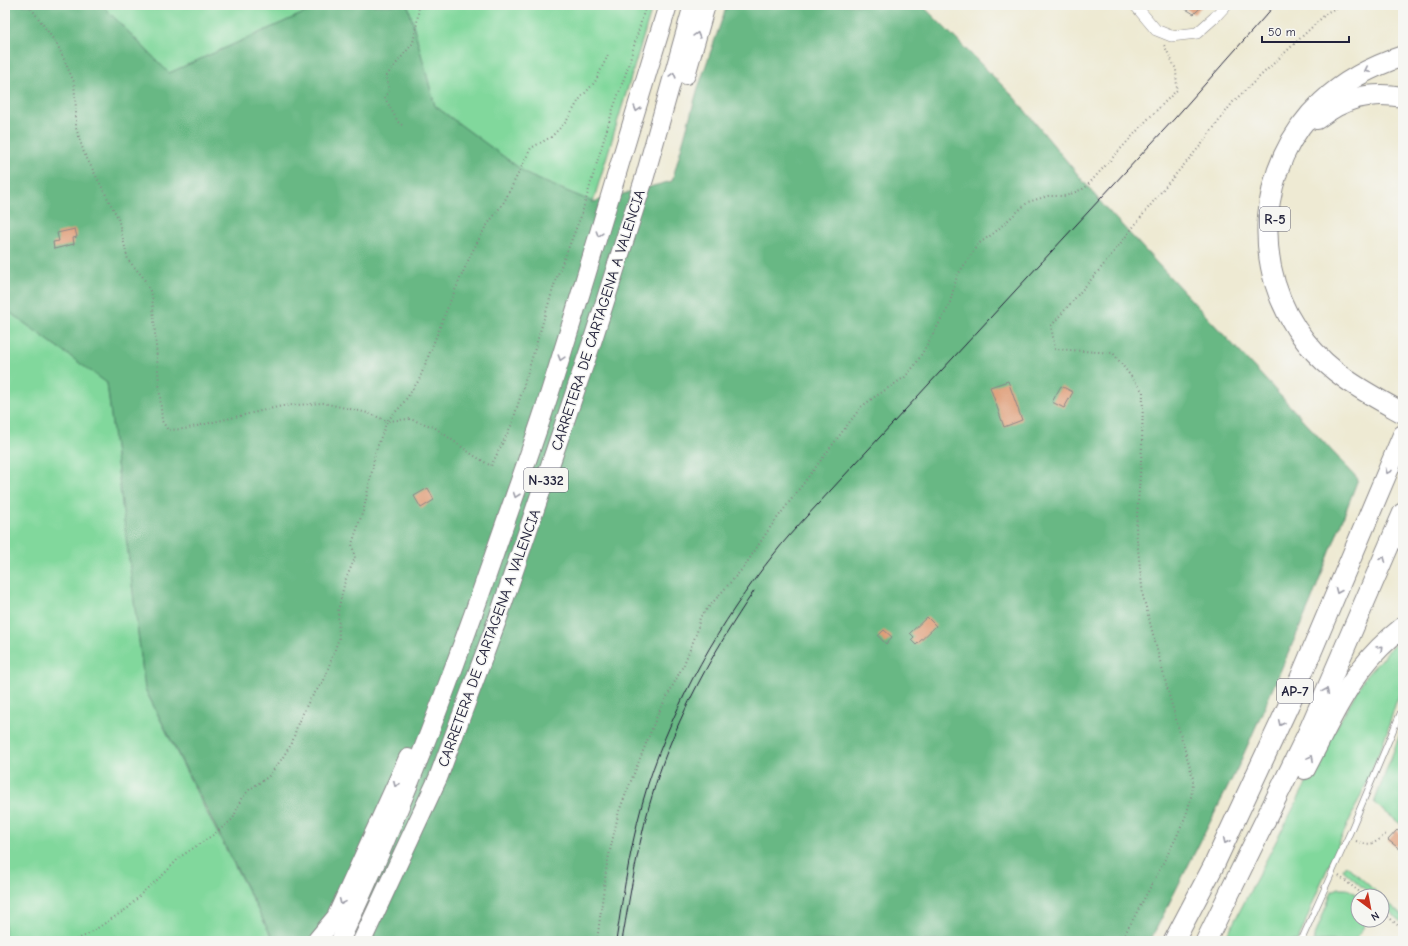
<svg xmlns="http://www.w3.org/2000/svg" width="1408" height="946" font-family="'Comic Neue',sans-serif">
	<rect width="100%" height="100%" fill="#f6f6f2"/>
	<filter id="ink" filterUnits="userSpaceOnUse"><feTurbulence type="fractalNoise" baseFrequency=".025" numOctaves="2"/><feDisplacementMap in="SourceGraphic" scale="8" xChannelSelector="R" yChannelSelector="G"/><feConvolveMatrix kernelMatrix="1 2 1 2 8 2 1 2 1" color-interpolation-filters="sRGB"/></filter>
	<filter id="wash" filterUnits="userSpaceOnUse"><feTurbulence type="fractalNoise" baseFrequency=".012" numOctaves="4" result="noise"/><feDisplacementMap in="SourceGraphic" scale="16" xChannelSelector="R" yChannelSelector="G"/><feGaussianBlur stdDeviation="0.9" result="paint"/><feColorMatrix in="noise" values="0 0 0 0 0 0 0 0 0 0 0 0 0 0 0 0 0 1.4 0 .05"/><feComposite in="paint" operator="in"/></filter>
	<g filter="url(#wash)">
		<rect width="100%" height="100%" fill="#eeead3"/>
		<g fill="#81d89c" stroke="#527d6c">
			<polygon points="102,5 322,5 169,73"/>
			<polygon points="408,5 653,5 593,202 530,176 435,106"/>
			<polygon points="5,309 107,383 145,689 206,811 274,941 5,941"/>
			<polygon points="1403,638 1403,688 1396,702 1387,732 1370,775 1320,885 1298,941 1224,941 1321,755 1364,678 1391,648"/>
			<polygon points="1403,726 1403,826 1374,803"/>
			<polygon points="1346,865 1381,896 1372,896 1343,870"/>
			<polygon points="1339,888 1346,888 1359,896 1358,920 1368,920 1355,941 1313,941 1332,891"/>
			<polygon points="1382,897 1403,916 1403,924 1382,905"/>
		</g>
		<polygon fill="#68b884" stroke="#456d60" points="5,5 102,5 169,73 322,5 408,5 435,106 530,176 593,202 672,181 698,88 727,5 922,5 1013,96 1103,205 1358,479 1310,604 1238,767 1150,941 353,941 329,930 316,941 274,941 145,689 107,383 5,309"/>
		<g id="blocks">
			<g fill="#df9d78">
				<polygon points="1179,5 1203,5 1194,14"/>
				<polygon points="75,229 77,237 73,238 74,244 54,249 53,242 59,241 57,233"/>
				<polygon points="1008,381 1022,420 1004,427 990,387"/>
				<polygon points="1061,386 1073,392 1064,408 1052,402"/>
				<polygon points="428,488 434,500 421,508 414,496"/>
				<polygon points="927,617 936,626 916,645 911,640 914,637 910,633"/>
				<polygon points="884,630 892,637 886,644 878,636"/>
				<polygon points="1397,830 1403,835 1403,848 1401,850 1388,840"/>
			</g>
		</g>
	</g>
	<g filter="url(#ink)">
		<use href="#blocks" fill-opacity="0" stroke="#888687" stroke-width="1"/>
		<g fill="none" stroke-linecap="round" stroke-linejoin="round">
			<g stroke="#888687" stroke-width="7">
				<polyline id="service" points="1301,941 1348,837 1403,707"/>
			</g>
			<g stroke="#888687" stroke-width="12">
				<polyline id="minor" points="1135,5 1156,30 1171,36 1197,33 1214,18 1226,5"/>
			</g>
			<g stroke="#888687" stroke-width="20">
				<g id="trunk">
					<polyline points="686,75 706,5"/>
					<polyline points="316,941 336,917 408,758"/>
					<path d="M340,941C399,818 447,690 492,561C511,505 532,449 550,392C591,263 628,134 668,5"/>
					<polyline points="362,941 438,778 498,618 594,336 645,176 693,5"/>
				</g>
			</g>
			<g stroke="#888687" stroke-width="22">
				<g id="motorway">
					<path d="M1403,56C1373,66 1345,80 1322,102C1256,164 1249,272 1306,342C1332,375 1367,393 1403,413"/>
					<path d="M1317,119C1345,98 1368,91 1403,97"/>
					<path d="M1305,769C1323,735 1339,699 1362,668C1374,652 1388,639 1403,627"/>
					<polyline points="1174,941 1213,867 1291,700 1403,435"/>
					<polyline points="1206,941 1307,735 1403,513"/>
				</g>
			</g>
			<g stroke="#888687" stroke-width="2" stroke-dasharray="1 3" stroke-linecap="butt">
				<polyline points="29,5 58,46 74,82 76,109 76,128 84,153 118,218 128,260 143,277 152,295 162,421 168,430 184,429 282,406 323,403 368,413 387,421 402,405 419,380 449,304 471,254 485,228 504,202 531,148 551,137 566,122 579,100 595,82 609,53"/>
				<polyline points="402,125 398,122 385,98 389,90 386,76 413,43 417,23 419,5"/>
				<path d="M1356,841C1372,847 1375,843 1387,833"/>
				<polyline points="1339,876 1365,896"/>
				<polyline points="1382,911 1403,930"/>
				<polyline points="73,941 87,935 128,908 143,892 164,874 180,857 213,835 233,819 241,799 250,789 268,777 281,760 292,743 298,723 309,701 324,680 339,638 338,611 345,581 355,558 352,544 364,508 372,471 375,453 387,421 410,419 434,427 473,455 491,466 512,424 556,279 581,216 613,109 626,73 646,5"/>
				<polyline points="597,941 607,864 619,811 657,716 684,664 697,632 700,617 744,567 769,529 861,407 873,398 905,377 916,364 949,306 957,276 978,244 994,233 1028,202 1048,196 1066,196 1085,188 1147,120 1177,90 1176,69 1164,45"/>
				<path d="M1121,941C1135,916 1149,890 1162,865C1176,838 1193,809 1193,778L1169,695L1143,596L1136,530L1142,447L1143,392L1113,353L1055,349L1051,326L1101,268L1164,188L1201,145L1233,102L1328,12L1342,5"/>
			</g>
			<use href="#service" stroke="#fff" stroke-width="5.5"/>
			<use href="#minor" stroke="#fff" stroke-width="11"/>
			<use href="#trunk" stroke="#fff" stroke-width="18"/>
			<use href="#motorway" stroke="#fff" stroke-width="20"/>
			<g stroke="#22223b" stroke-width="1">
				<path d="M616,941C624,888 632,835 648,784C675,701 720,622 774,554C784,541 795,529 806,517L1175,118L1275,5"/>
				<path d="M622,941C631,889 639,837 655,786C677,716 713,652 754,591"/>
			</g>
		</g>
		<defs><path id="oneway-chevron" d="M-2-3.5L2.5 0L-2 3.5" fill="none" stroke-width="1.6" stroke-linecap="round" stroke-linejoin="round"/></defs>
		<g stroke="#9c9ca7">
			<use href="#oneway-chevron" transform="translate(697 35) rotate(-74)"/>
			<use href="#oneway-chevron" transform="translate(1367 70) rotate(153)"/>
			<use href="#oneway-chevron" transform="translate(673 75) rotate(-75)"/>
			<use href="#oneway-chevron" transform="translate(637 109) rotate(106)"/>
			<use href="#oneway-chevron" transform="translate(599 234) rotate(107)"/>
			<use href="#oneway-chevron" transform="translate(561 358) rotate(107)"/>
			<use href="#oneway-chevron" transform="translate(1388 471) rotate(112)"/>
			<use href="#oneway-chevron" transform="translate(516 495) rotate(109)"/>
			<use href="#oneway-chevron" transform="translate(1383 559) rotate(-67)"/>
			<use href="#oneway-chevron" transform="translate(1338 591) rotate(113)"/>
			<use href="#oneway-chevron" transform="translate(1380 648) rotate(-46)"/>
			<use href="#oneway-chevron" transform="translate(1326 691) rotate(-66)"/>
			<use href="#oneway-chevron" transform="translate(1281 723) rotate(115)"/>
			<use href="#oneway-chevron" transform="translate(1311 758) rotate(-62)"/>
			<use href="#oneway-chevron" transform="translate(396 784) rotate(114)"/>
			<use href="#oneway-chevron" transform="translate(1226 841) rotate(115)"/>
			<use href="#oneway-chevron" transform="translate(342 902) rotate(114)"/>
		</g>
	</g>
	<g text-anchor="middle" stroke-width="3" stroke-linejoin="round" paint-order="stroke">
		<g fill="#f6f6f2" stroke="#626272" stroke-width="1">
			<rect x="1260" y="207" width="30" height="24" rx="3"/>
			<rect x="524" y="468" width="44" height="24" rx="3"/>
			<rect x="1277" y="679" width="36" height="24" rx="3"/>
		</g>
		<g font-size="14" font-weight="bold" fill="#22223b">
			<text x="1275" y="224">R-5</text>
			<text x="546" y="485">N-332</text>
			<text x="1295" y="696">AP-7</text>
		</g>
		<g font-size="15" fill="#22223b" stroke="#f6f6f2">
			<text transform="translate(598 320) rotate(-72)" y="5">CARRETERA DE CARTAGENA A VALENCIA</text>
			<text transform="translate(489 638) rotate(-70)" y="5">CARRETERA DE CARTAGENA A VALENCIA</text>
		</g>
	</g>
	<rect width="1408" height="946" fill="none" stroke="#f6f6f2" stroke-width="20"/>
	<g transform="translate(1370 908) rotate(148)"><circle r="19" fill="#f6f6f2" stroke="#a1a1a9"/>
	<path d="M0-3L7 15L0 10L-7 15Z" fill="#c8321e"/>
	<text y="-6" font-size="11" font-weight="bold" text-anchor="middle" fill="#22223b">N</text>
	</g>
	<path d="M1262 36v6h87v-6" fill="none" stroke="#22223b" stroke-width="2"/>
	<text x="1268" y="36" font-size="12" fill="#22223b" stroke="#f6f6f2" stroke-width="3" paint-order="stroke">50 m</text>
</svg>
